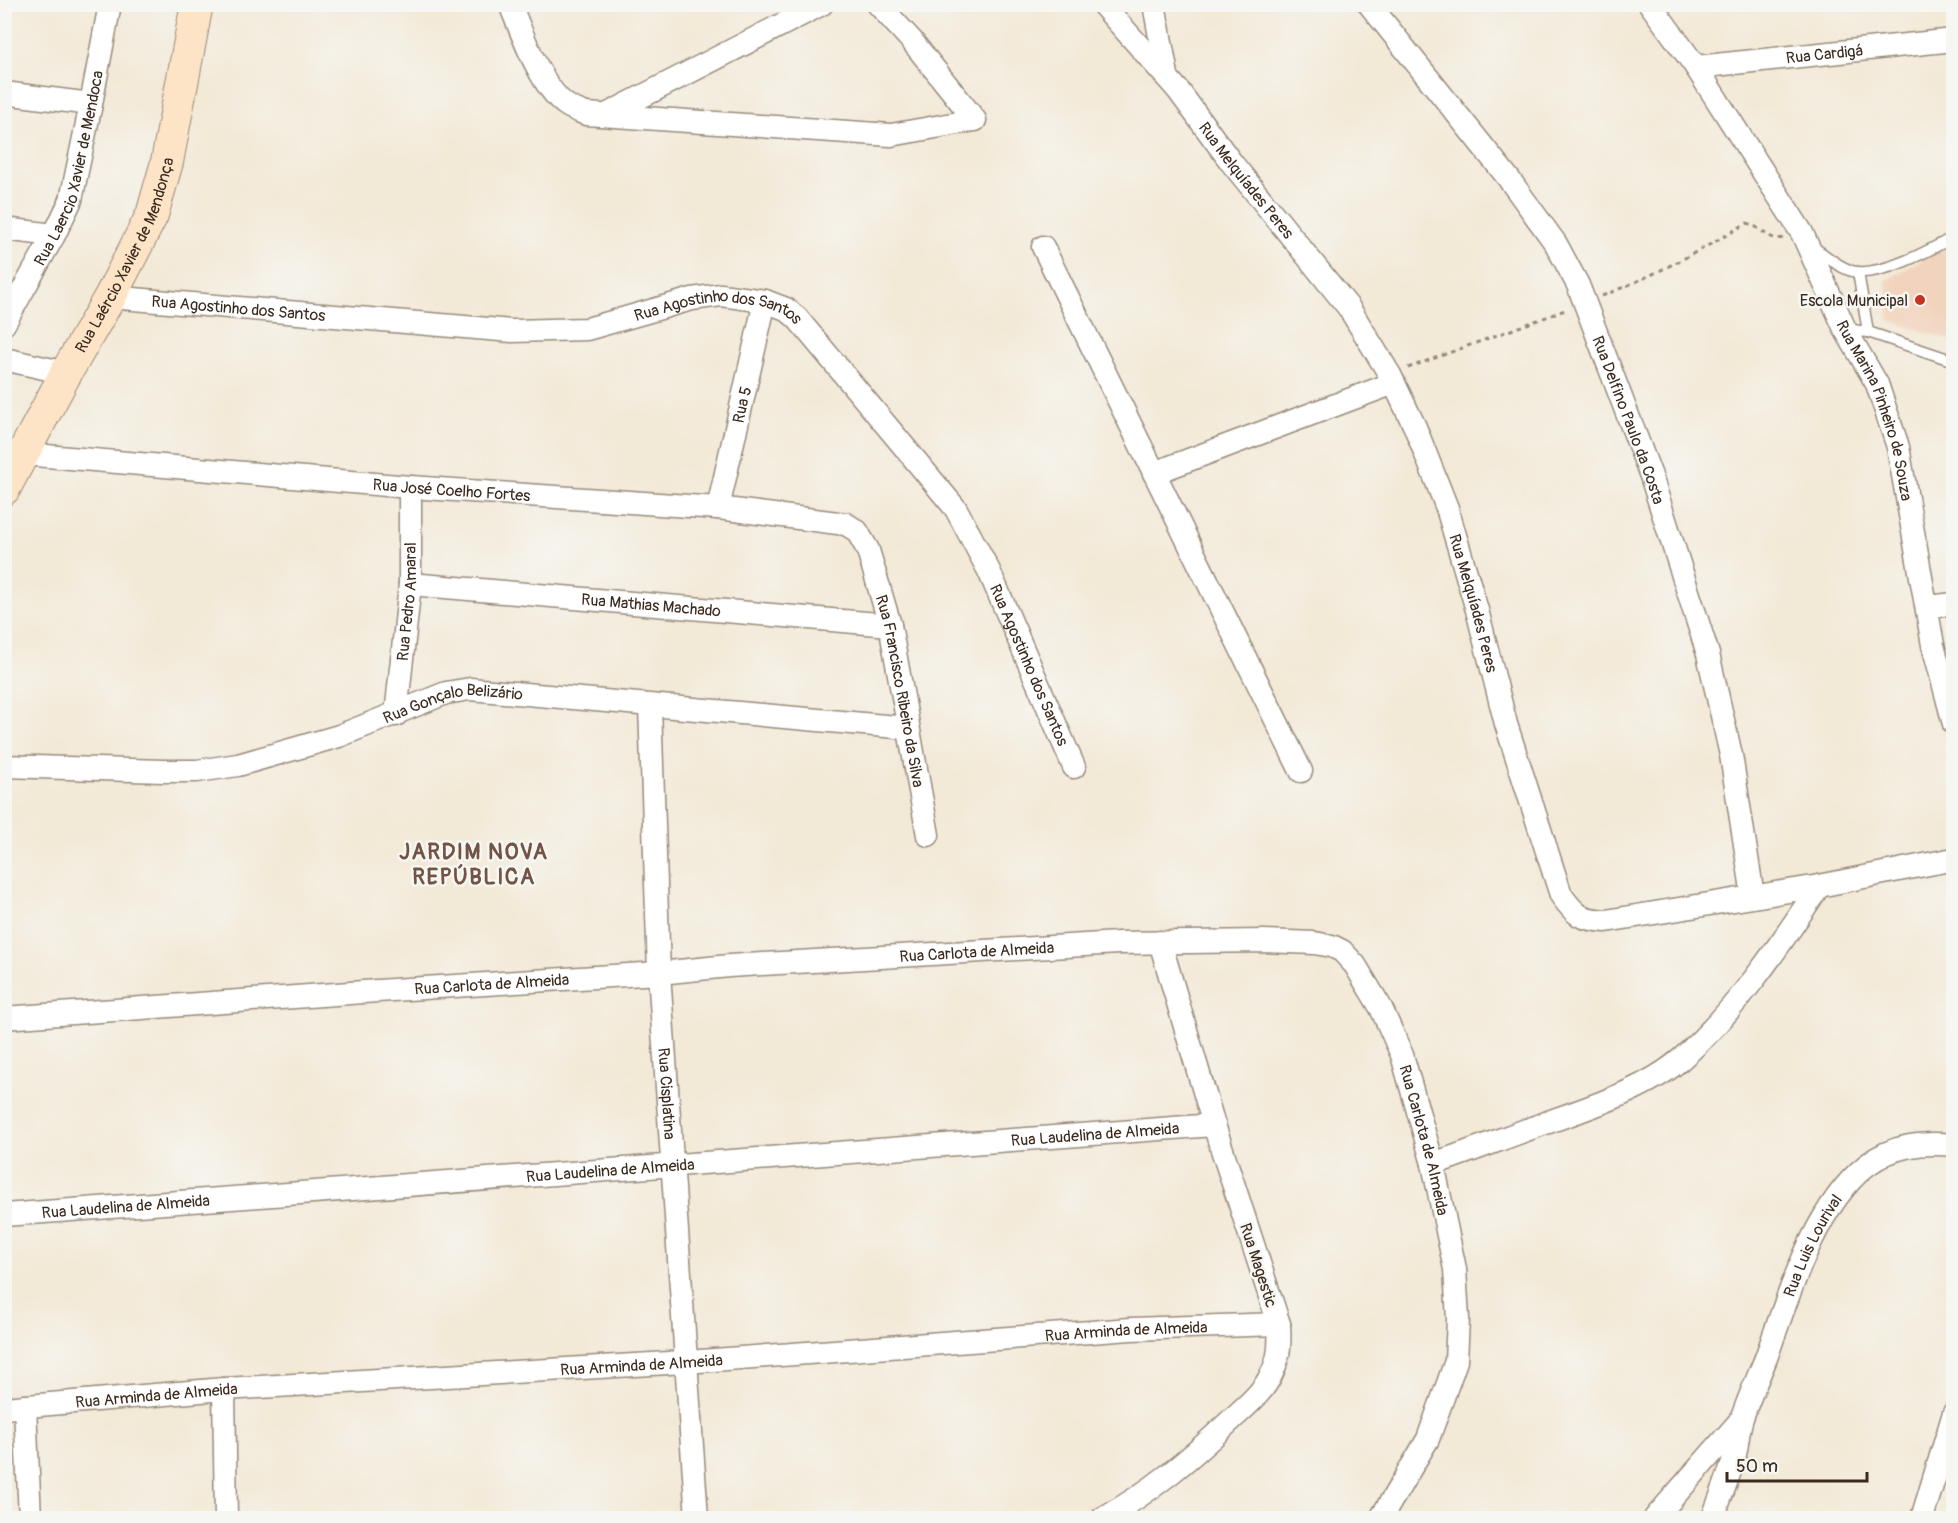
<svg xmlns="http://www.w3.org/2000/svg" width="1958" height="1523" font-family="Pangolin,sans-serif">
	<rect width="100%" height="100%" fill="#f6f6f2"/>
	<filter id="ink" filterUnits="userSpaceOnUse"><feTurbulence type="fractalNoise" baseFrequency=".0167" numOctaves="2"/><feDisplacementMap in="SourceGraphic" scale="12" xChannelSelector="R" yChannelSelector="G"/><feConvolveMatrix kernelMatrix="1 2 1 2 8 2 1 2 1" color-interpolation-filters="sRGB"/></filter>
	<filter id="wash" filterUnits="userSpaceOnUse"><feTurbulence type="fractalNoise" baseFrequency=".008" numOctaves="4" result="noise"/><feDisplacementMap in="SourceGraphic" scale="24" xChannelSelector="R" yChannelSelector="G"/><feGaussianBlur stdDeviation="1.35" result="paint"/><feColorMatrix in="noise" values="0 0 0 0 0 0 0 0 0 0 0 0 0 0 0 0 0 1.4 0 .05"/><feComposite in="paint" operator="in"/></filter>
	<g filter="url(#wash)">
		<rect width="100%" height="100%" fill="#f3e9d7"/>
		<polygon fill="#f2d4be" points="1953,242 1953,341 1889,320 1886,280"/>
	</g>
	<g filter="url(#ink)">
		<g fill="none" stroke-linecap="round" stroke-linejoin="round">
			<g stroke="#978a7a" stroke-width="13">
				<g id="lane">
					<path d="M1812,246C1825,255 1838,267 1852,271C1879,278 1930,250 1954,237"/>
					<polyline points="1858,272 1868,332"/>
					<polyline points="1845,329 1868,332 1954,361"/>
				</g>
			</g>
			<g stroke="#978a7a" stroke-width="25">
				<g id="street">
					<path d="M510,4C521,31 541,87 565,104C571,109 579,111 586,114L891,135L975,120L912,41L878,4"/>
					<path id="s1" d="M1102,4L1178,90L1231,162L1349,308L1390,375L1415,427L1447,508L1477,610L1506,724L1561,895C1576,916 1580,919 1606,921L1819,886L1954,859"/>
					<polyline points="1154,4 1167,75"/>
					<path id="s2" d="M1369,4L1509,179L1556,244L1578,285L1651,476L1708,654L1731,755L1753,896"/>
					<path id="s3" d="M1650,4L1696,67L1802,233L1845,329L1877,384L1898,447L1933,645L1954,724"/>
					<path id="s4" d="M1696,67L1954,40"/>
					<polyline points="4,93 91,104"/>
					<polyline points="606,115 822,4"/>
					<polyline points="4,229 54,235"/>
					<polyline points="1043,247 1301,771"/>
					<path id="s5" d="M110,297L512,331L587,329L692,299L721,295L765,301L786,309L797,318L956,509L989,571L1074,767"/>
					<path id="s6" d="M4,324L54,235L71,200L91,104L110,4"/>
					<polyline points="4,359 66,373"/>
					<path id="s7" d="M23,454L410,487L718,508L846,524L857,531L868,550L890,625L928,835"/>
					<polyline points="1154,473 1394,383"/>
					<path id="s8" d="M718,508L765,301"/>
					<path id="s9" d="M410,584L890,625"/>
					<polyline points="1928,607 1954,604"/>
					<path id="s10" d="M650,706L659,973L697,1518"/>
					<path id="s11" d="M396,715L410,584V487"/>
					<path id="s12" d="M4,766L162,771H197L238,765L339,736L446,693L470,689L908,728"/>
					<path id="s13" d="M4,1018L377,991L659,973L729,966L1118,943L1264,941L1314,943L1332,946L1342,951L1355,965L1381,1008L1402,1055L1433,1164L1455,1269L1458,1319L1456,1361L1428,1439L1381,1518"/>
					<path d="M1433,1164C1469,1152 1504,1138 1540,1125C1584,1109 1644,1091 1680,1060C1734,1013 1779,947 1819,886"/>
					<path id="s14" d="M4,1215L1214,1125"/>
					<polyline points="224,1389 226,1518"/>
					<polyline points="25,1406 30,1518"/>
					<path id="s15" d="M4,1408L224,1389L686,1362L1131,1329L1279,1324"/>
					<path d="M1103,1518C1150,1493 1191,1458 1230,1421C1246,1406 1263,1393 1272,1373C1280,1357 1280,1342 1279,1324L1214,1125L1160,942"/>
					<polyline points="1655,1518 1740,1421"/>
					<path id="s16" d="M1713,1518C1720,1497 1730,1475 1735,1454C1738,1442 1738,1429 1742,1418C1749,1397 1758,1378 1766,1358C1788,1297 1814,1207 1867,1165C1893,1145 1922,1142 1954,1145"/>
					<polyline points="1922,1518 1954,1413"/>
				</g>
			</g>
			<g stroke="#978a7a" stroke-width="34">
				<g id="secondary">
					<path id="s17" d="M4,489L66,373L110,297L152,215L167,162L197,4"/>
				</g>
			</g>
			<g stroke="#978a7a" stroke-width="3" stroke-dasharray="4.5 4.5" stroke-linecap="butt">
				<path d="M1602,296C1653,276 1700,251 1747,223C1760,226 1769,242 1783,238"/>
				<polyline points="1408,368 1565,310"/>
			</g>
			<use href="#lane" stroke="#fff" stroke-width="10"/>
			<use href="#street" stroke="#fff" stroke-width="22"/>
			<use href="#secondary" stroke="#fee4c6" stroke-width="32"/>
		</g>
	</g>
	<circle fill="#c8321e" stroke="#f6f6f2" stroke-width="2" cx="1920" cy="300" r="6"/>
	<g text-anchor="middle" stroke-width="5" stroke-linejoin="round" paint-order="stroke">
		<g font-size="16" fill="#3b2a1e" stroke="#f6f6f2">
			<text dy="6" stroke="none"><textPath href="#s4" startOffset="129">Rua Cardigá</textPath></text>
			<text dy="6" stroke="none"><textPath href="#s6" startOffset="171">Rua Laercio Xavier de Mendoca</textPath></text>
			<text dy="6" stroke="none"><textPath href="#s1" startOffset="228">Rua Melquíades Peres</textPath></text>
			<text dy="6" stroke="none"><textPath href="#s17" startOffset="264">Rua Laércio Xavier de Mendonça</textPath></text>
			<text dy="6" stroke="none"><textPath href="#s5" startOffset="129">Rua Agostinho dos Santos</textPath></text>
			<text dy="6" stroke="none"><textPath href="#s5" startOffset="615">Rua Agostinho dos Santos</textPath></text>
			<text dy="6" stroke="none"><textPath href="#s8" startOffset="106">Rua 5</textPath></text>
			<text dy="6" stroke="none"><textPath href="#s3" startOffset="468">Rua Marina Pinheiro de Souza</textPath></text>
			<text dy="6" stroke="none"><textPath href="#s2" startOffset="495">Rua Delfino Paulo da Costa</textPath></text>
			<text dy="6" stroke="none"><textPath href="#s7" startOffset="430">Rua José Coelho Fortes</textPath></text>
			<text dy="6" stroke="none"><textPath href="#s11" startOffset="114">Rua Pedro Amaral</textPath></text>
			<text dy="6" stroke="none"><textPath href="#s1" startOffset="714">Rua Melquíades Peres</textPath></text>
			<text dy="6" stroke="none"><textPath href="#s9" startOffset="242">Rua Mathias Machado</textPath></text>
			<text dy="6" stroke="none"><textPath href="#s5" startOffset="1119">Rua Agostinho dos Santos</textPath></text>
			<text dy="6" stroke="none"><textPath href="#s7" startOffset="1006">Rua Francisco Ribeiro da Silva</textPath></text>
			<text dy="6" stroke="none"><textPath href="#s12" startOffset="460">Rua Gonçalo Belizário</textPath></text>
			<text dy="6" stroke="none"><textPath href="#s13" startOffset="975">Rua Carlota de Almeida</textPath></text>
			<text dy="6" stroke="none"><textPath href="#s13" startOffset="489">Rua Carlota de Almeida</textPath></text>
			<text dy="6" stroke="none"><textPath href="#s10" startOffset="388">Rua Cisplatina</textPath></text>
			<text dy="6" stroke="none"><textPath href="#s14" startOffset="1094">Rua Laudelina de Almeida</textPath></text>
			<text dy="6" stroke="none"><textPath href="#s13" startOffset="1551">Rua Carlota de Almeida</textPath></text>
			<text dy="6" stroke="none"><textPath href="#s14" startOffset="608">Rua Laudelina de Almeida</textPath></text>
			<text dy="6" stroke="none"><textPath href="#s14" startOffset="122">Rua Laudelina de Almeida</textPath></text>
			<text dy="6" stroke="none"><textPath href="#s16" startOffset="291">Rua Luis Lourival</textPath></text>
			<text transform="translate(1259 1265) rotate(72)" y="6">Rua Magestic</text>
			<text dy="6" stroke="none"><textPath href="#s15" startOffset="1125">Rua Arminda de Almeida</textPath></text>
			<text dy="6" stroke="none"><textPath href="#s15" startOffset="639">Rua Arminda de Almeida</textPath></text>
			<text dy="6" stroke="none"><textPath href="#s15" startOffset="153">Rua Arminda de Almeida</textPath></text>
		</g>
		<g font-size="16" fill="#3b2a1e" stroke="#f6f6f2" text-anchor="end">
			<text x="1908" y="306">Escola Municipal</text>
		</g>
		<g font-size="22" font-weight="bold" letter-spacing="1.5" fill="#725344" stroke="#f6f6f2">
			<text x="474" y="859">JARDIM NOVA<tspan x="474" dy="25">REPÚBLICA</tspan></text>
		</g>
	</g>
	<rect width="1958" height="1523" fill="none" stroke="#f6f6f2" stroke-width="24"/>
	<path d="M1727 1472v9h140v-9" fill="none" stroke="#3b2a1e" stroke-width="3"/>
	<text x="1736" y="1472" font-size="18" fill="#3b2a1e" stroke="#f6f6f2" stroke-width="4.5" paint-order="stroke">50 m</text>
</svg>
